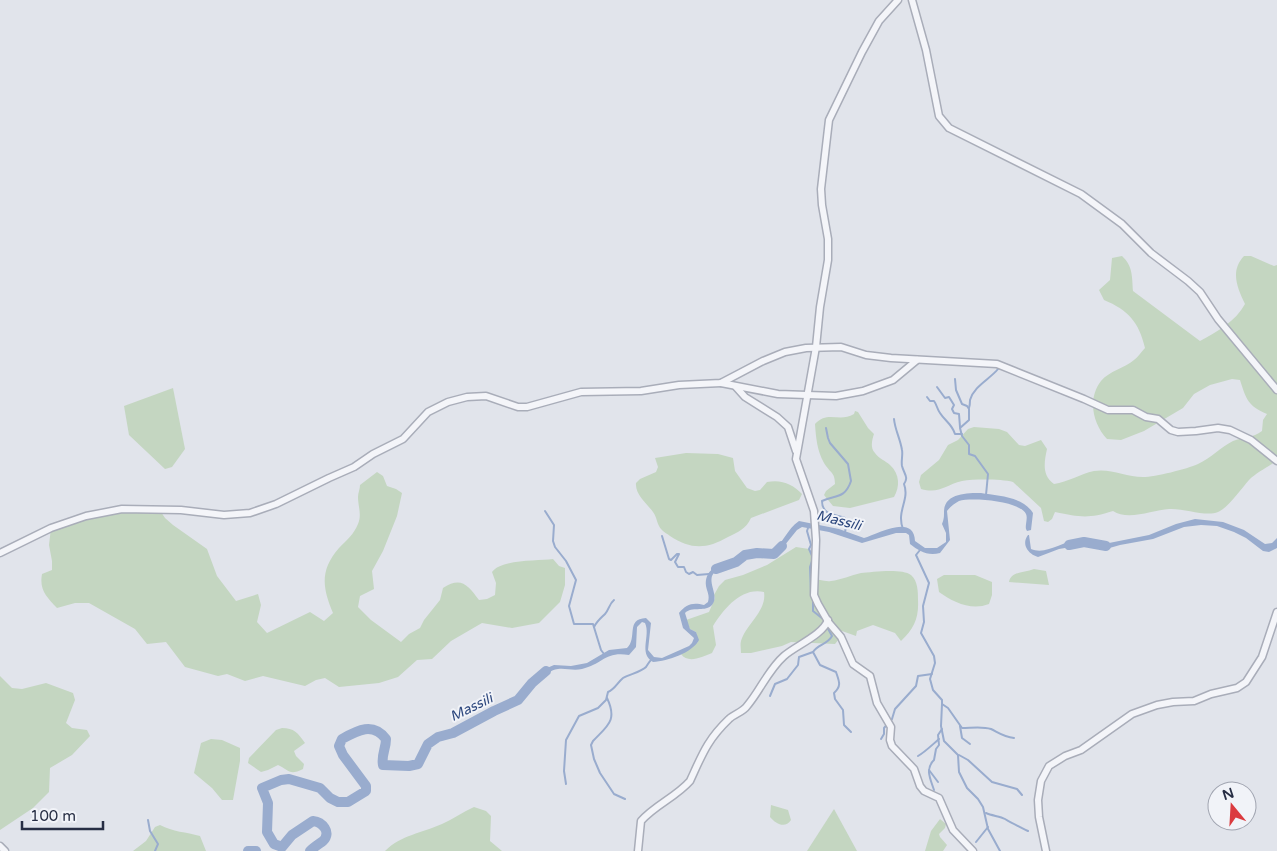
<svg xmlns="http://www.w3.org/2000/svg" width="1277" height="851" font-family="'Varela Round',sans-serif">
	<rect width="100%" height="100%" fill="#e1e4eb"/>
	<g fill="#c4d6c1">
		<path d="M1122,256C1133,266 1132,277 1133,291L1200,341C1217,332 1236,321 1245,304C1237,287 1230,271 1244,256H1251L1274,266L1277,265V460C1269,467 1257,472 1249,480C1241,489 1228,508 1218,512C1206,517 1184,508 1169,509C1153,510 1128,521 1113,511C1088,519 1080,517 1055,512L1052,519L1048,522L1044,521L1041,508L1013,482C1001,479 975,479 962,481C945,485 940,494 921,489L919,482L921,475L939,460L948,445L958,440L968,429L974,427L999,429L1007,432L1019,445L1025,446L1041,440L1047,449C1044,463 1042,475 1054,484C1068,482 1080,474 1094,471C1110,468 1126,477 1143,477C1155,477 1187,469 1198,464C1211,458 1221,447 1233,441C1243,437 1253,438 1262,431L1263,420L1267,414C1248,406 1246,399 1240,380L1232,379L1210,385L1194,394L1183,408L1144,431L1121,440L1107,439C1093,424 1087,399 1101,381C1109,371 1125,368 1134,360C1138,357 1141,352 1145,348C1139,322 1128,310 1104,300L1099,290L1110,280L1112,258Z"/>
		<polygon points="173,388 185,449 172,467 165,469 129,435 124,406"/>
		<path d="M855,411L858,412L868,428L874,434C872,440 870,448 875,453C878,458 886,461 890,465C900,474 900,487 894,497L850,508L833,506L824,495L826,491L835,484C835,472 830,473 824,463C817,450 816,438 815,424C828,410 839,423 854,414Z"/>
		<path d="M686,453L718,454L733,458L735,471L747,488L755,491L760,490L767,482C781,479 793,484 802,494L799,500L751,518C746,529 738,532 728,537C707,549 691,550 670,536C668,534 663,532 661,529C657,525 657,517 653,512C647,503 635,495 636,483L640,479L656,472L658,467L655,458Z"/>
		<path d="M377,472L383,476L387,486L396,489L402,493L397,516L383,551L372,571L374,589L360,596L358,607L371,620L401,642L409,634L420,628L424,620L440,600L443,588C461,576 468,585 479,600L487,599L495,595L496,583L492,572C501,559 538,561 553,559L559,566L565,568V585L560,602L539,623L512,628L482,623L451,641L432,659L417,660L398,677L379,683L339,687L325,678L316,680L305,686L263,676L245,681L227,674L218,676L185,667L166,642L147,644L135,629L89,603H75L57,608C47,597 39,590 42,574L52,570V561L49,545L51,528L122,509H159L165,518L173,525L207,549L217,576L236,601L258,594L261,605L257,622L267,633L310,612L324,621L333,613C322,587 320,570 339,548C347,540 354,534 358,524C362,515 358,506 358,497C358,493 360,489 360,485Z"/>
		<path d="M796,547L809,549L813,558L810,576L812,579C818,579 825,582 831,581C841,580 851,575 861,573C872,572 902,568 911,575C918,581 918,592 918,600C919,618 914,629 901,641L895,633L873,625L857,631L856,636L842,631L839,639L835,644L791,642L782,646L751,653H741C741,649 740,645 741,641C746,624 767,611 764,592C741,587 724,609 713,626L716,645L712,653C702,657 688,664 681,654L698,642L696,632L690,629L686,620L709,612L715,598L714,595L719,586L725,580L743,575L767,565Z"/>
		<path d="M1034,569L1046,571L1049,585L1009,582C1011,571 1024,573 1034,569Z"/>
		<path d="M944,575H975L992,582V595L989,604C971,611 953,602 939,592L937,579Z"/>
		<polygon points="0,676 12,688 22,689 46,683 73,693 75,700 66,723 72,728 87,730 90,736 72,755 50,768 49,792 33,808 0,830"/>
		<path d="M282,728C294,728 298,733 305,743L294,751L296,756L304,764L303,769C289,776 289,770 278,765L268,770L261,772L248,763L249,758L276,730Z"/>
		<polygon points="211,739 222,740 240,748 240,761 233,800 222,800 212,788 194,773 201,743"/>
		<path d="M771,805L788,810L791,820C785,829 776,824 770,817Z"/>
		<path d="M474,807L486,811L491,816L490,841L502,851H385C401,835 422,833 442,824C453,819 463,812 474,807Z"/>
		<polygon points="834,809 857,851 807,851"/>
		<polygon points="940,819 946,824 945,828 939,834 940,837 947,845 943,851 925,851 931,831"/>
		<path d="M160,825C173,832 186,832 200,836L206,851H133L146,841L155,827Z"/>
	</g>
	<g fill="#99acce">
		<path d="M981,493C998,496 1022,496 1033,513L1031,530L1027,531L1026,529C1025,525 1028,518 1026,514C1020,501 972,497 959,501C955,503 950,507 947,511L950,540L940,553C927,556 919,551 910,544L909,535L906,533H896L862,543L829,532L802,527L797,530L776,556L772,555L771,552C783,544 787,529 799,521L839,529L864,538C877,534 914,513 915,541L925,548H937L946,542V533L942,524C944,519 944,517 944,512C944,493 967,493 981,493Z"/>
		<polygon points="1195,519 1223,522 1244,530 1265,544 1272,543 1277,538 1277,548 1269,552 1263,551 1246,538 1234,532 1217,526 1201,525 1184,527 1153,539 1120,545 1106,549 1093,543 1094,542 1104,544 1149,535 1176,524"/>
		<path d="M1028,535H1029L1031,549C1047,556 1064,539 1081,541L1083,545L1059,549L1038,557C1028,554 1021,544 1028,535Z"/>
		<path d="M729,562C727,570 715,568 712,576C709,586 720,598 711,606C703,612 692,606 685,613L690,629L696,632L699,640C692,653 668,661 653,662C638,653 651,636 645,623L642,622L637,627L636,647L629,655C605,651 603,664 582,669C573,671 566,668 558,669C550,670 544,676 538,681L534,677L547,668L554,665L571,666L587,663L609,650L627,648C638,638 625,619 646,618L651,623L648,650L654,657L662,658L689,646L692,643L694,638L683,628L679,613C686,604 693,602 704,605L708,602C710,595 707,592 706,586C704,571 717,564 729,562Z"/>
	</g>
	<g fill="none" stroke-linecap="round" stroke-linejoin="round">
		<g stroke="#99acce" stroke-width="2">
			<polyline points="955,379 956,390 962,404 967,406 969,409 969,420 960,428 962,436 969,445 969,454 975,456 988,474 986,495"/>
			<polyline points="937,387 945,398 949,397 954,405 952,409 954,413 959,414 960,427"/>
			<path d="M927,397L930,401H934C937,405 937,409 940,413C945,421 952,424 955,434H962"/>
			<path d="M969,408C970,405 970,402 970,400C974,386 990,379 998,369"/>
			<path d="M894,419C895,430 900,438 902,450C903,455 901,461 902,466C904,474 909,477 904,484C910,500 896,511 903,529"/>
			<path d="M826,428L828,438L830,443L848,464L851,481C845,499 835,495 822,501C822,516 836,514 845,518L847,522L845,532"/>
			<polyline points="545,511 554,525 553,541 555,547 566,561 576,580 569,606 574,624 593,624 601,650 604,654"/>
			<polyline points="808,528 807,531 811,545 809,549 813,558 810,567 811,595"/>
			<polyline points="662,536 669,559 671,560 677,554 679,554 675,562 678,567 684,567 686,572 689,574 693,572 697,575 709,574"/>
			<polyline points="920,550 916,555 929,583 923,606 924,622 921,633 934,656 935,663 930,679 933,690 942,700 942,704 941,726 944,741 958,755 959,772 967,788 978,799 983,807 988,829 1000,851"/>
			<polyline points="813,599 813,611 823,619"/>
			<path d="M826,625L832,636C827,645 818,644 813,652L820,665L836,672C839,681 842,686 834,693L835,699L843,710L844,725L851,732"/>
			<path d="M594,627C597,621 601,618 605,614C609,610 609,604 614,600"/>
			<polyline points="770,696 775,684 787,679 798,665 799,657 813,652"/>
			<path d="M607,698C618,721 607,726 593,741L591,745L594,759L600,773L614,794L625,799"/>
			<path d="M942,704L948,708L962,728C971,728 982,726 991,729C999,733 1004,737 1014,738"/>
			<polyline points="960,726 962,738 970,744"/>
			<polyline points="881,739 884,734 884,728 892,719 895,709 916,686 918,676 932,674"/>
			<polyline points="959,755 968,760 992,782 1017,789 1022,795"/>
			<path d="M918,756C925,752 932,745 939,739"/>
			<polyline points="929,770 938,782"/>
			<path d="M566,784L564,771L566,740L579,716L598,708L606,700L608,692C615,689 617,683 623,678C630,674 641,672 646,667C648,664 649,662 651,660"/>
			<path d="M934,790C930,778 925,769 934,760L936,749L939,745L938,735L942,729"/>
			<path d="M986,813C992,816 1000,816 1005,819C1013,824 1020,827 1028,831"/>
			<polyline points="148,820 150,831 158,844 155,851"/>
			<polyline points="976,842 988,827"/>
		</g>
		<g stroke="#99acce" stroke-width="10">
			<polyline points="1069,545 1084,542 1106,546"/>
			<polyline points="716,569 736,562 745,555 757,553 774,554 782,546"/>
			<polyline points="248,851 256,851"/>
			<path d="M310,851C314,847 319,844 323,841C332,832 322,822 313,821L292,835L282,847L274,844L267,832L268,803L262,788L281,780L289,779L320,788L330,798L338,802H348L366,791V786L343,755L339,746L342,739C358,730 373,722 386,739C386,749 381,755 383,765L409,766L418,764L428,744L438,737L453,733L494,711L518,700L532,683L546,671"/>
		</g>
		<g stroke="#a9adb9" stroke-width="9">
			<g id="minor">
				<polyline points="898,0 879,21 862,52 829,120 821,189 822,205 828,239 828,260 820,307 816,347 796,459 814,511 816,540 814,595 818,604 829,623 841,637 853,664 870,676 877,703 891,727 890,740 892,746 914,769 920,786 924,791 939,798 953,830 973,851"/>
				<polyline points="912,0 926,50 939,116 949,128 1081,194 1122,224 1151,253 1188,281 1200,292 1218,319 1277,390"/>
				<polyline points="721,383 778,394 836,396 863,391 893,380 917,360"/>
				<polyline points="736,387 745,397 777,417 788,427 796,451"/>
				<polyline points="0,553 51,528 86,516 122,509 181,510 224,515 250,513 276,504 329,478 354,467 373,454 403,439 428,412 448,402 467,397 486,396 518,407 527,407 581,392 641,391 679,385 721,383 763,361 785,352 806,348 841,347 866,355 891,358 997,364 1084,399 1108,410 1133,410 1146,417 1158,419 1171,430 1178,432 1196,431 1218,428 1230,430 1251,440 1277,461"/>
				<polyline points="0,846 5,851"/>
				<path d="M638,851L641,821C655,805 676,797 690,781C702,755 707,740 729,719C734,714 743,712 747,706C760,691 768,670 784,656C795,646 823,635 828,620"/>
				<polyline points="1046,851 1039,817 1038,800 1041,781 1049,766 1065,756 1081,750 1132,714 1157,705 1173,702 1194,701 1211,694 1237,688 1246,682 1262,657 1277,612"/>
			</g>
		</g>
		<use href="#minor" stroke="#f4f5f9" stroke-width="6"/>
	</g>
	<g text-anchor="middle" stroke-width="4" stroke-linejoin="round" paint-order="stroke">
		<g font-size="14" font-style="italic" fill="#2d477d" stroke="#f1f3f8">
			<text transform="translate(839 520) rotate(14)" y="5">Massili</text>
			<text transform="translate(471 707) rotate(-26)" y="5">Massili</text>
		</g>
	</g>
	<g transform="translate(1232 806) rotate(342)"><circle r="24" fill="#f1f3f8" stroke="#a0a4b0"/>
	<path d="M0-4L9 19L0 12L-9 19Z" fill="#db3b3f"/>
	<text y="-8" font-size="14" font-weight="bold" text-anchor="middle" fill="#272e44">N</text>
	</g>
	<path d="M22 821v8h81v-8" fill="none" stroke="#272e44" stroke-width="2.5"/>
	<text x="30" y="821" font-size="15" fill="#272e44" stroke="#f1f3f8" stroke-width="4" paint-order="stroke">100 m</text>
</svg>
